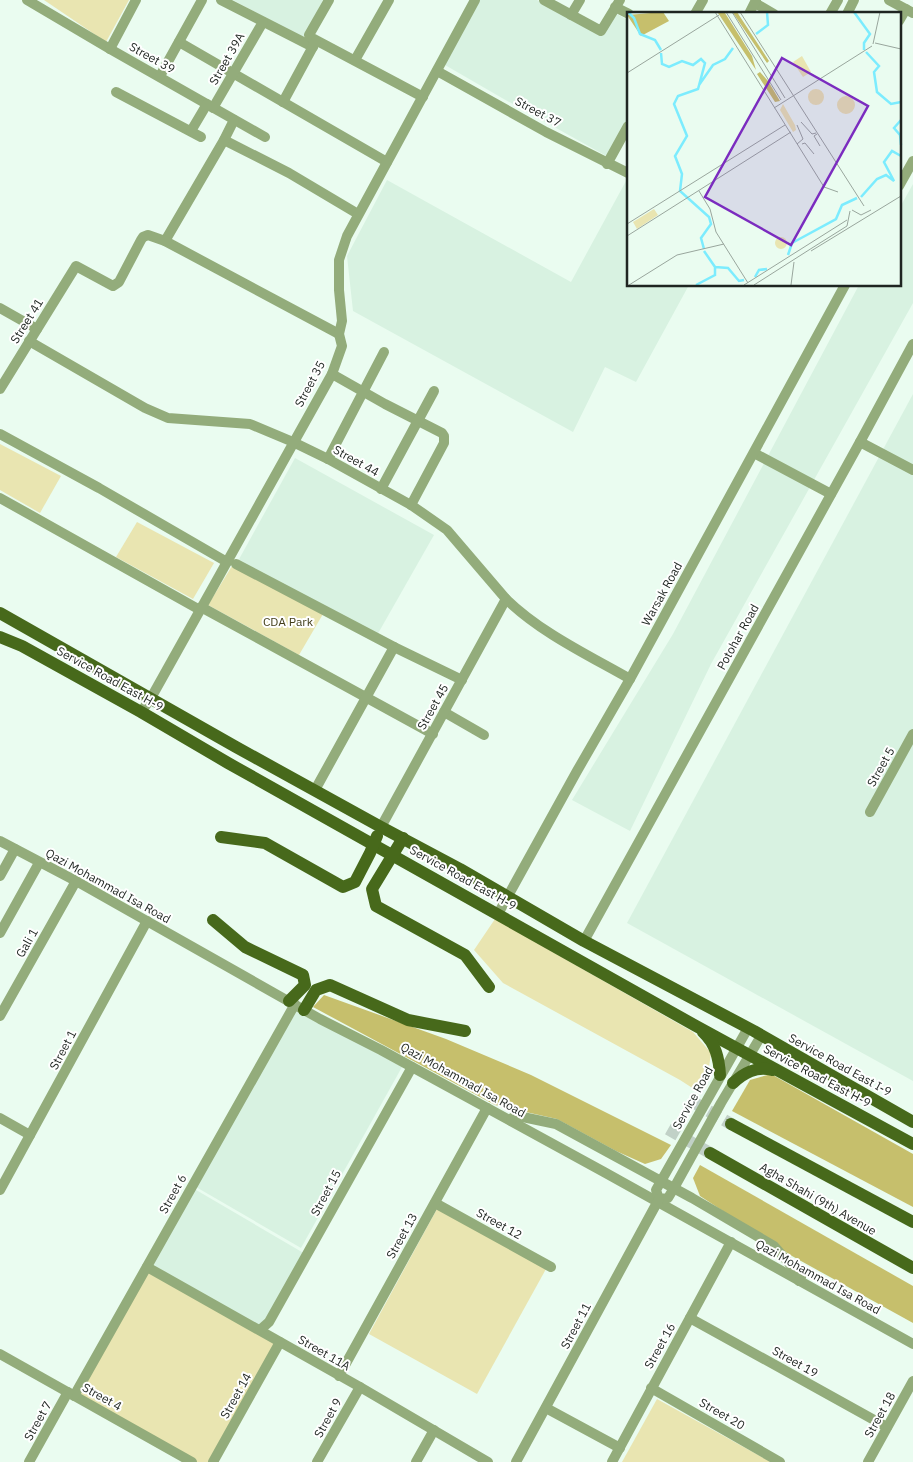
<svg xmlns="http://www.w3.org/2000/svg" width="913" height="1462" font-family="'IBM Plex Sans',sans-serif">
	<rect width="100%" height="100%" fill="#eafcf0"/>
	<g fill="#d8f2e1">
		<polygon points="233,0 323,0 303,38"/>
		<polygon points="479,0 537,0 600,34 615,13 628,20 628,126 610,158 502,98 445,65"/>
		<polygon points="387,180 571,282 626,181 628,182 628,285 689,285 636,382 605,367 573,432 353,311 347,256"/>
		<polygon points="913,184 913,303 711,664 630,831 572,800 673,634 859,285 899,285 899,209"/>
		<polygon points="913,394 913,1081 627,923"/>
		<polygon points="295,458 434,535 376,637 238,561"/>
		<polygon points="295,1008 402,1067 301,1248 196,1187"/>
		<polygon points="191,1187 307,1255 260,1330 147,1267"/>
	</g>
	<g fill="#e9e5b1">
		<polygon points="44,0 129,0 106,42"/>
		<polygon points="0,444 61,476 40,513 0,490"/>
		<polygon points="137,522 214,563 193,599 116,557"/>
		<polygon points="232,566 323,614 299,655 208,605"/>
		<polygon points="495,919 693,1032 711,1053 708,1074 697,1091 680,1080 503,983 474,950"/>
		<polygon points="438,1207 546,1269 477,1394 369,1334"/>
		<polygon points="149,1270 280,1342 213,1462 192,1462 79,1396"/>
		<polygon points="657,1399 771,1462 622,1462"/>
	</g>
	<g fill="#c6bf6c">
		<polygon points="324,995 446,1039 531,1075 671,1145 661,1159 645,1164 616,1151 557,1119 495,1105 313,1007"/>
		<polygon points="771,1074 913,1154 913,1207 732,1111 750,1080"/>
		<polygon points="700,1165 913,1286 913,1323 792,1256 700,1196 693,1178"/>
	</g>
	<g fill="none" stroke-linecap="round" stroke-linejoin="round">
		<g stroke="#c1d1c7" stroke-width="12" stroke-dasharray="12 6" stroke-linecap="butt">
			<polyline points="693,1102 731,1124"/>
			<polyline points="668,1129 710,1153"/>
		</g>
		<g stroke="#93ac7b" stroke-width="10">
			<polyline points="27,0 110,49 265,137"/>
			<polyline points="221,0 313,47"/>
			<polyline points="329,0 309,35 310,37 423,97"/>
			<polyline points="544,0 601,31 620,0"/>
			<polyline points="889,0 913,13"/>
			<polyline points="755,3 774,14"/>
			<polyline points="615,7 629,14"/>
			<polyline points="695,14 703,0"/>
			<polyline points="749,14 756,0"/>
			<polyline points="830,14 838,0"/>
			<polyline points="847,14 854,0"/>
			<polyline points="571,15 580,0"/>
			<polyline points="899,21 906,9"/>
			<polyline points="179,42 387,162"/>
			<polyline points="110,49 136,0"/>
			<polyline points="355,60 389,0"/>
			<polyline points="437,71 546,132 628,173"/>
			<polyline points="160,76 202,0"/>
			<polyline points="116,92 201,137"/>
			<polyline points="283,102 316,41"/>
			<polyline points="213,108 263,22"/>
			<polyline points="191,131 207,104"/>
			<polyline points="224,140 289,173 358,214"/>
			<polyline points="607,164 628,126"/>
			<polyline points="899,186 913,161"/>
			<polyline points="165,241 224,140 234,120"/>
			<polyline points="0,308 37,329"/>
			<path d="M29,341L145,408L168,418L250,424L293,442L328,459L411,505L447,530L506,599C541,633 588,655 630,679"/>
			<polyline points="332,374 385,404 442,433 444,436 444,443 411,505"/>
			<polyline points="0,389 76,266 113,286 119,282 141,240 143,237 148,235 165,241 339,334"/>
			<polyline points="0,434 99,488 227,562"/>
			<polyline points="860,442 913,470"/>
			<polyline points="754,453 831,494"/>
			<polyline points="328,459 384,352"/>
			<polyline points="381,489 434,391"/>
			<polyline points="0,498 200,610"/>
			<polyline points="236,564 394,647 462,680"/>
			<polyline points="201,607 433,734"/>
			<polyline points="141,712 151,698 332,374 342,346 339,334 342,321 339,290 339,260 347,236 475,0"/>
			<polyline points="444,712 484,735"/>
			<polyline points="315,790 394,647"/>
			<polyline points="870,812 913,734"/>
			<polyline points="381,827 506,599"/>
			<polyline points="0,841 76,881 320,1019 381,1050 604,1172 913,1344"/>
			<polyline points="0,876 15,849"/>
			<polyline points="498,914 577,771 630,679 845,285"/>
			<polyline points="0,933 39,863"/>
			<polyline points="584,941 860,442 913,344"/>
			<polyline points="0,1016 76,881"/>
			<polyline points="0,1118 30,1135"/>
			<polyline points="511,1121 512,1118 518,1116 556,1124 692,1198 774,1246 801,1277 799,1281"/>
			<polyline points="0,1190 147,921"/>
			<polyline points="659,1199 668,1198 674,1188 721,1103 761,1036"/>
			<polyline points="659,1199 656,1190 748,1028"/>
			<polyline points="435,1203 551,1267"/>
			<polyline points="147,1267 360,1387 488,1462"/>
			<polyline points="690,1318 887,1427"/>
			<polyline points="260,1330 269,1322 412,1067"/>
			<polyline points="0,1354 192,1462"/>
			<polyline points="339,1376 487,1108"/>
			<polyline points="651,1388 780,1462"/>
			<polyline points="74,1396 295,1004"/>
			<polyline points="546,1408 620,1448"/>
			<polyline points="29,1462 68,1392"/>
			<polyline points="213,1462 280,1342"/>
			<polyline points="317,1462 360,1387"/>
			<polyline points="416,1462 434,1430"/>
			<polyline points="516,1462 659,1199"/>
			<polyline points="612,1462 731,1242"/>
			<polyline points="868,1462 913,1381"/>
		</g>
		<g stroke="#47691b" stroke-width="12">
			<polyline points="0,613 236,747 381,827 460,869 584,941 754,1031 913,1122"/>
			<polyline points="0,637 22,646 141,712 228,763 696,1026 913,1144"/>
			<polyline points="221,837 265,843 343,887 355,882 370,853 377,836"/>
			<polyline points="403,838 372,889 376,906 465,955 489,987"/>
			<polyline points="213,920 245,947 303,975 305,985 289,1001"/>
			<polyline points="304,1010 316,990 330,985 408,1020 465,1031"/>
			<path d="M703,1032C716,1044 719,1059 720,1075"/>
			<path d="M733,1083C744,1073 756,1066 772,1070"/>
			<polyline points="731,1124 913,1222"/>
			<polyline points="710,1153 913,1268"/>
		</g>
	</g>
	<g text-anchor="middle" stroke-width="4" stroke-linejoin="round" paint-order="stroke">
		<g font-size="12" fill="#1f2521" stroke="#fff">
			<text transform="translate(152 58) rotate(29)" y="4">Street 39</text>
			<text transform="translate(227 59) rotate(-60)" y="4">Street 39A</text>
			<text transform="translate(538 112) rotate(28)" y="4">Street 37</text>
			<text transform="translate(27 321) rotate(-58)" y="4">Street 41</text>
			<text transform="translate(310 384) rotate(-62)" y="4">Street 35</text>
			<text transform="translate(356 461) rotate(29)" y="4">Street 44</text>
			<text transform="translate(662 594) rotate(-61)" y="4">Warsak Road</text>
			<text transform="translate(738 637) rotate(-61)" y="4">Potohar Road</text>
			<text transform="translate(110 679) rotate(29)" y="4">Service Road East H-9</text>
			<text transform="translate(433 707) rotate(-61)" y="4">Street 45</text>
			<text transform="translate(881 767) rotate(-61)" y="4">Street 5</text>
			<text transform="translate(463 878) rotate(29)" y="4">Service Road East H-9</text>
			<text transform="translate(108 886) rotate(29)" y="4">Qazi Mohammad Isa Road</text>
			<text transform="translate(27 943) rotate(-60)" y="4">Gali 1</text>
			<text transform="translate(63 1050) rotate(-62)" y="4">Street 1</text>
			<text transform="translate(840 1065) rotate(29)" y="4">Service Road East I-9</text>
			<text transform="translate(817 1076) rotate(28)" y="4">Service Road East H-9</text>
			<text transform="translate(463 1080) rotate(29)" y="4">Qazi Mohammad Isa Road</text>
			<text transform="translate(693 1098) rotate(-61)" y="4">Service Road</text>
			<text transform="translate(326 1193) rotate(-62)" y="4">Street 15</text>
			<text transform="translate(173 1194) rotate(-61)" y="4">Street 6</text>
			<text transform="translate(818 1199) rotate(30)" y="4">Agha Shahi (9th) Avenue</text>
			<text transform="translate(499 1224) rotate(29)" y="4">Street 12</text>
			<text transform="translate(402 1236) rotate(-61)" y="4">Street 13</text>
			<text transform="translate(818 1277) rotate(29)" y="4">Qazi Mohammad Isa Road</text>
			<text transform="translate(576 1326) rotate(-62)" y="4">Street 11</text>
			<text transform="translate(660 1346) rotate(-61)" y="4">Street 16</text>
			<text transform="translate(324 1353) rotate(30)" y="4">Street 11A</text>
			<text transform="translate(795 1362) rotate(29)" y="4">Street 19</text>
			<text transform="translate(236 1396) rotate(-61)" y="4">Street 14</text>
			<text transform="translate(102 1397) rotate(29)" y="4">Street 4</text>
			<text transform="translate(722 1414) rotate(30)" y="4">Street 20</text>
			<text transform="translate(880 1415) rotate(-61)" y="4">Street 18</text>
			<text transform="translate(328 1418) rotate(-61)" y="4">Street 9</text>
			<text transform="translate(38 1421) rotate(-61)" y="4">Street 7</text>
		</g>
		<g font-size="12" fill="#413d19" stroke="#fff">
			<text x="288" y="626">CDA Park</text>
		</g>
	</g>
	<g transform="translate(627 12)">
		<rect width="274" height="274" fill="#eafcf0"/>
		<path d="M175,44L184,60L176,65L166,50ZM181 85a8 8 0 1 1 16 0a8 8 0 1 1-16 0ZM210 93a9 9 0 1 1 18 0a9 9 0 1 1-18 0ZM156,92L168,113L169,118L166,120L153,98ZM27,197L31,203L10,217L6,210ZM148 231a6 6 0 1 1 12 0a6 6 0 1 1-12 0Z" fill="#e9e5b1"/>
		<path d="M36,0L42,9L14,24L0,3ZM110,0L142,49L140,51L106,1ZM91,1H98L125,44L129,58ZM133,60L141,69L153,89L148,90L130,62Z" fill="#c6bf6c"/>
		<path fill="none" stroke="#7cecfe" stroke-width="2.5" d="M1,0L7,6L13,22L28,28L34,38M227,0L243,22L237,31V38M129,22L141,13L140,0M239,40L252,54L247,60L250,80L264,92L274,90M34,41L35,52L42,55L55,49L66,53L74,47L78,51L71,77L51,84L47,92L60,124L48,144L55,162L53,179L82,205L84,212L74,226L77,237M72,73L86,53L98,47L106,36M274,108L267,116L273,123L274,133M234,185L250,167L259,163L267,169L257,150L265,139L274,144M161,243L165,231L209,207L215,193L230,186M88,255L101,256L112,269L117,268M128,265L132,258L140,257M69,273L88,263V255L77,239"/>
		<path fill="none" stroke="#99a69d" stroke-width="1" d="M88,0L197,175L211,180M99,0L154,88M105,0L158,86M113,0L237,194M248,31L274,37M246,32L253,0M0,61L92,3M147,96L245,34M174,110L185,122L189,121M170,113L176,127L170,132M190,122L187,124L193,134M175,132L178,131L187,142M72,179L83,197L89,220L121,271M225,198L234,203L244,198M0,212L158,113M0,224L164,120M185,236L220,214L223,199M184,239L274,184M2,273L50,243L97,232M117,273L220,208M127,273L185,236M164,273L167,250"/>
		<path fill="#7b2cbf" fill-opacity="0.15" stroke="#7b2cbf" stroke-width="2.5" d="M155,46L241,94L164,233L78,185Z"/>
		<rect width="274" height="274" fill="none" stroke="#1f2521" stroke-width="2.5"/>
	</g>
</svg>
